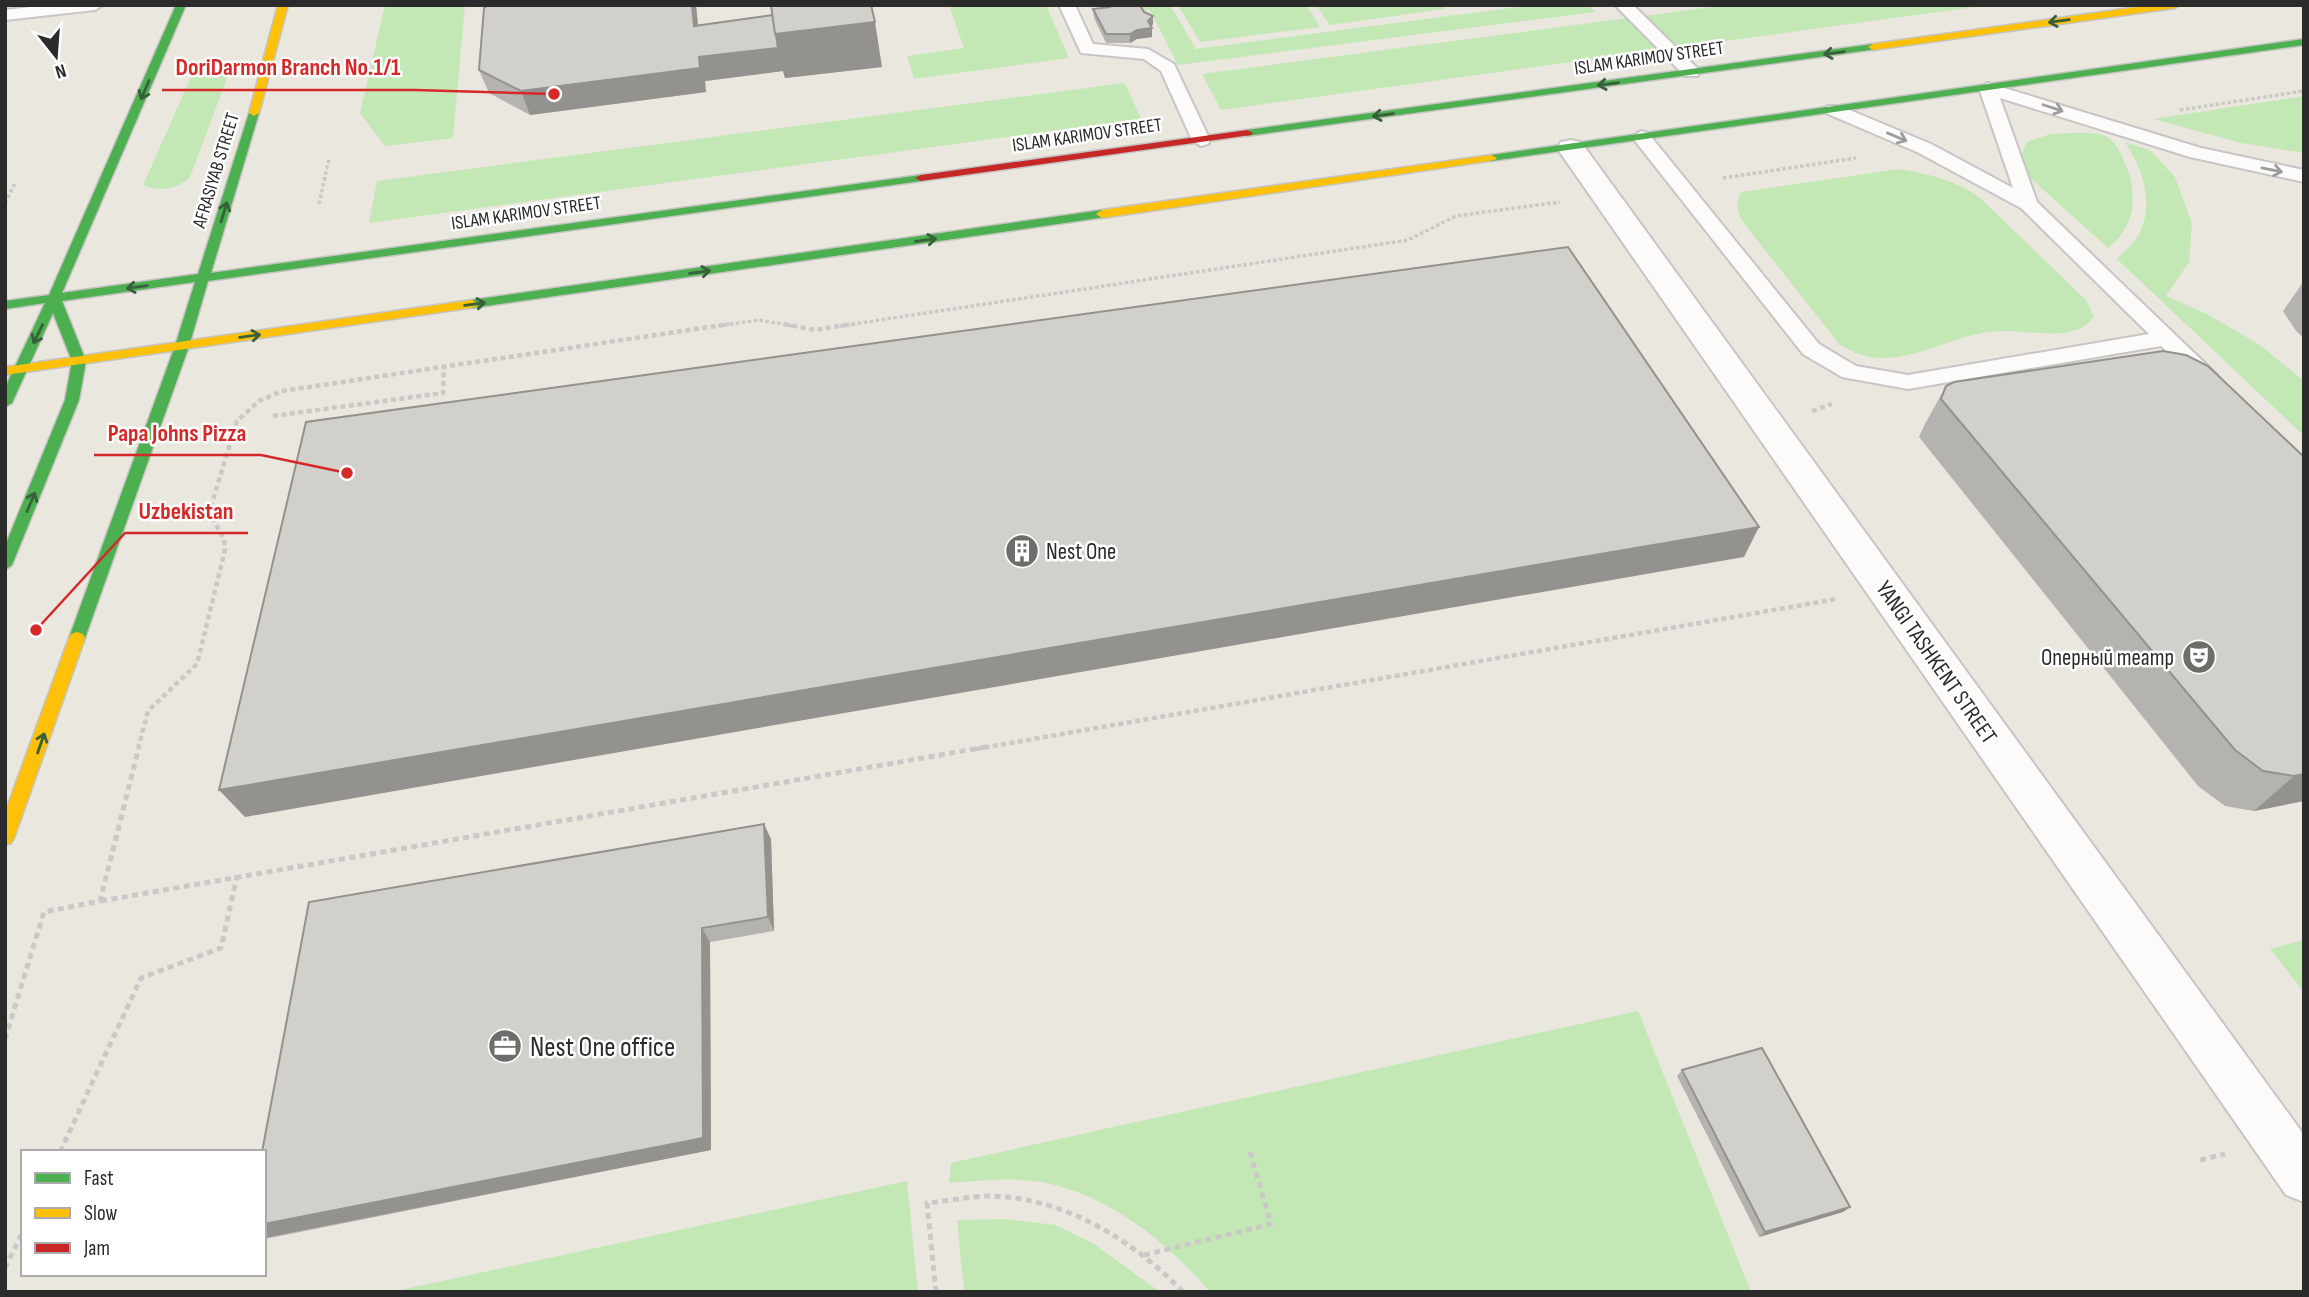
<svg xmlns="http://www.w3.org/2000/svg" width="2309" height="1297" font-family="'Sofia Sans Condensed',sans-serif">
	<rect width="100%" height="100%" fill="#eae7df"/>
	<g fill="#c3e8b5">
		<polygon points="385,5 465,5 453,138 385,146 360,113"/>
		<polygon points="949,5 1046,5 1069,58 914,79 907,56 964,48"/>
		<polygon points="1137,5 1170,5 1196,49 1534,5 1589,5 1595,12 1178,65 1150,10 1140,11"/>
		<polygon points="1178,5 1306,5 1320,27 1200,42"/>
		<polygon points="1316,5 1442,5 1445,9 1330,25"/>
		<polygon points="1727,5 1989,5 1221,110 1202,74"/>
		<path d="M217,70L229,73L190,177C178,189 160,192 145,186L144,183L191,77L206,71Z"/>
		<polygon points="1125,83 1141,119 369,223 377,181"/>
		<polygon points="2304,96 2304,153 2241,143 2153,119"/>
		<path d="M2050,134C2066,134 2090,130 2105,136C2115,140 2120,152 2124,161C2139,193 2136,226 2108,248L2028,176L2020,158L2027,142Z"/>
		<path d="M2125,142L2150,150L2175,177L2192,224L2189,262L2166,296L2207,314L2260,345L2304,381V436L2117,259C2123,253 2131,246 2136,239C2156,208 2144,170 2125,142Z"/>
		<path d="M1899,169C1928,174 1955,180 1979,197L2086,300L2094,317C2075,343 2030,330 2001,331C1960,332 1927,356 1886,358C1869,359 1854,353 1840,345L1746,226C1738,215 1734,205 1741,192Z"/>
		<polygon points="2304,940 2304,992 2270,949"/>
		<path d="M1638,1011L1751,1292H1210C1169,1244 1114,1199 1051,1184C1018,1176 982,1181 949,1183L951,1163Z"/>
		<polygon points="907,1181 918,1292 391,1292"/>
		<polygon points="1006,1219 1055,1225 1094,1244 1160,1292 964,1292 957,1220"/>
	</g>
	<g fill="none" stroke-linecap="round" stroke-linejoin="round">
		<g stroke="#c7c5c5" stroke-width="4">
			<g id="lane">
				<polygon points="48,5 103,5 95,10 5,20 5,10"/>
				<polygon points="1059,5 1075,5 1093,44 1148,49 1174,64 1210,140 1208,144 1201,146 1192,140 1161,71 1144,59 1081,53"/>
				<polygon points="1615,5 1633,5 1697,68 1700,72 1697,76 1685,76"/>
				<polygon points="1988,83 2201,148 2304,170 2304,182 2190,157 2000,98 2037,202 2217,375 2220,380 2217,385 2209,387 2201,385 2161,346 1908,389 1842,377 1803,354 1632,137 1641,131 1648,133 1819,344 1856,366 1908,375 2149,334 2021,208 1917,152 1828,114 1825,110 1828,106 1840,106 1931,144 2013,188 1979,88"/>
			</g>
		</g>
		<g stroke="#c7c5c5" stroke-width="4">
			<polygon id="street" points="1571,140 1581,142 2304,1135 2304,1202 2286,1195 1557,148 1561,142"/>
		</g>
		<g stroke="#c5c4c1" stroke-width="3">
			<g id="fast">
				<polygon points="176,5 186,5 62,293 198,274 249,113 254,110 259,113 211,273 921,175 927,178 921,181 208,281 189,346 85,638 83,642 71,642 69,638 175,346 195,282 62,301 86,361 79,400 12,565 5,570 5,546 65,400 72,361 53,313 12,403 5,407 5,388 45,303 5,309 5,301 49,295"/>
				<polygon points="2304,39 2304,45 1491,161 1485,158 1491,155"/>
				<polygon points="1873,44 1878,47 1877,49 1247,136 1241,133 1247,130"/>
				<polygon points="1102,210 1108,214 1106,217 472,308 466,304 472,300"/>
			</g>
		</g>
		<g stroke="#c5c4c1" stroke-width="3">
			<g id="slow">
				<polygon points="278,5 288,5 259,113 254,116 249,113"/>
				<polygon points="2152,5 2180,5 2175,8 1873,50 1868,47 1873,44"/>
				<polygon points="1491,155 1497,158 1495,160 1102,218 1096,214 1102,210"/>
				<polygon points="472,300 478,304 476,307 5,375 5,367"/>
				<polygon points="77,632 83,634 85,638 14,838 11,843 5,845 5,813 69,638 71,634"/>
			</g>
		</g>
		<g stroke="#c5c4c1" stroke-width="3">
			<polygon id="jam" points="1247,130 1253,133 1251,135 921,181 915,178 921,175"/>
		</g>
		<g stroke="#cac9c8" stroke-width="3.5" stroke-dasharray="3.5 2.5" stroke-linecap="butt">
			<polyline points="2180,110 2304,91"/>
			<polyline points="1723,178 1856,158"/>
			<polyline points="5,203 15,183"/>
			<polyline points="319,204 329,159"/>
			<polyline points="718,326 759,320 793,326"/>
			<polyline points="840,326 1408,240 1456,216 1560,202"/>
		</g>
		<g stroke="#cac9c8" stroke-width="4.5" stroke-dasharray="5 3.5" stroke-linecap="butt">
			<polyline points="784,324 815,330 852,324"/>
			<polyline points="1812,411 1832,404"/>
			<polyline points="273,416 443,393 444,367"/>
			<polyline points="138,749 148,711 197,664 225,550 224,539 209,513 237,421 259,401 282,391 729,324"/>
			<polyline points="976,749 1837,599"/>
		</g>
		<g stroke="#cac9c8" stroke-width="5" stroke-dasharray="6 4.5" stroke-linecap="butt">
			<polyline points="101,901 986,747"/>
			<polyline points="5,1039 44,912 100,901 139,747"/>
			<polyline points="60,1152 141,978 221,948 237,876"/>
			<polyline points="2200,1160 2225,1154"/>
			<polyline points="1144,1255 1271,1224 1250,1152"/>
			<polyline points="5,1268 23,1231"/>
			<path d="M936,1292L927,1203C948,1201 970,1196 991,1196C1065,1198 1133,1240 1183,1292"/>
		</g>
		<use href="#lane" fill="#fcfbfa" fill-rule="evenodd"/>
		<use href="#street" fill="#fcfbfa" fill-rule="evenodd"/>
		<use href="#fast" fill="#4caf50" fill-rule="evenodd"/>
		<use href="#slow" fill="#ffc107" fill-rule="evenodd"/>
		<use href="#jam" fill="#c62828" fill-rule="evenodd"/>
	</g>
	<g fill="#b5b3af">
		<polygon points="488,5 696,5 698,25 882,67 785,78 783,71 705,81 706,92 530,115 489,93 479,70"/>
		<polygon points="1093,9 1144,12 1153,24 1151,26 1152,28 1152,37 1137,39 1130,43 1106,43 1094,18"/>
		<polygon points="2304,281 2304,338 2296,331 2283,311"/>
		<polygon points="2163,351 2304,801 2254,811 2225,806 2198,786 1919,437 1925,424 1946,386"/>
		<polygon points="771,839 774,931 710,942 711,1150 265,1239"/>
		<polygon points="1682,1070 1850,1207 1843,1212 1759,1237 1677,1076"/>
	</g>
	<g fill="#93928e">
		<polygon points="692,5 696,5 700,49 694,26"/>
		<polygon points="1153,16 1153,24 1149,29 1152,28 1152,37 1137,39 1130,43 1130,34"/>
		<polygon points="875,22 882,67 785,78 783,71 705,81 706,92 530,115 521,91 699,57 775,34"/>
		<polygon points="1759,527 1744,557 245,817 219,790"/>
		<polygon points="2304,774 2304,801 2254,811 2294,776"/>
		<polygon points="764,824 771,839 774,931 768,917"/>
		<polygon points="702,928 710,942 711,1150 264,1238 264,1224"/>
		<polygon points="1850,1207 1843,1212 1759,1237 1765,1232"/>
	</g>
	<g fill="#d2d0cb" stroke="#93928e" stroke-width="2">
		<polygon points="488,5 692,5 694,26 773,15 778,48 699,57 700,68 521,91 479,70 484,8"/>
		<polygon points="771,5 871,5 875,22 775,34"/>
		<polygon points="1113,5 1140,5 1144,12 1153,16 1148,21 1152,28 1137,30 1130,34 1106,34 1093,9 1110,7"/>
		<polygon points="1568,247 1759,527 219,790 306,422"/>
		<polygon points="2163,351 2186,355 2208,366 2304,457 2304,774 2294,776 2263,771 2235,750 1941,399 1946,386 1954,382"/>
		<polygon points="764,824 768,917 702,928 703,1138 264,1224 264,1152 262,1152 309,902"/>
		<polygon points="1762,1048 1850,1207 1765,1232 1682,1070"/>
	</g>
	<defs><path id="oneway-shaft" d="M-6 0H5M1.5-3L5.5 0L1.5 3" fill="none" stroke-width="1.6" stroke-linecap="round" stroke-linejoin="round" transform="scale(1.75)"/></defs>
	<g stroke="#38603a">
		<use href="#oneway-shaft" transform="translate(2059 21) rotate(172)"/>
		<use href="#oneway-shaft" transform="translate(1834 53) rotate(172)"/>
		<use href="#oneway-shaft" transform="translate(1608 84) rotate(172)"/>
		<use href="#oneway-shaft" transform="translate(145 90) rotate(113)"/>
		<use href="#oneway-shaft" transform="translate(1383 115) rotate(172)"/>
		<use href="#oneway-shaft" transform="translate(224 212) rotate(-73)"/>
		<use href="#oneway-shaft" transform="translate(926 240) rotate(-8)"/>
		<use href="#oneway-shaft" transform="translate(700 272) rotate(-8)"/>
		<use href="#oneway-shaft" transform="translate(137 287) rotate(172)"/>
		<use href="#oneway-shaft" transform="translate(475 304) rotate(-8)"/>
		<use href="#oneway-shaft" transform="translate(38 334) rotate(116)"/>
		<use href="#oneway-shaft" transform="translate(250 336) rotate(-8)"/>
		<use href="#oneway-shaft" transform="translate(31 502) rotate(-67)"/>
		<use href="#oneway-shaft" transform="translate(41 743) rotate(-71)"/>
	</g>
	<g stroke="#9e9d9d">
		<use href="#oneway-shaft" transform="translate(2053 108) rotate(18)"/>
		<use href="#oneway-shaft" transform="translate(1897 137) rotate(23)"/>
		<use href="#oneway-shaft" transform="translate(2272 170) rotate(11)"/>
	</g>
	<defs>
		<g id="building-disc" transform="scale(1.75)"><circle r="9.5" fill="#6e6d6a" stroke="#fff"/><path d="M-4-6H4V6H1V3H-1V6H-4ZM-2.5-4.3h1.7v1.8h-1.7ZM.8-4.3h1.7v1.8H.8ZM-2.5-1h1.7V.8h-1.7ZM.8-1h1.7V.8H.8Z" fill="#fff"/></g>
		<g id="theatre-disc" transform="scale(1.75)"><circle r="9.5" fill="#6e6d6a" stroke="#fff"/><path d="M-5-5.5Q0-4 5-5.5V0Q5 5 0 6Q-5 5-5 0ZM-3.3-2.5H-1v1.5H-3.3ZM1-2.5H3.3v1.5H1ZM-2.8 1Q0 5.5 2.8 1Z" fill="#fff"/></g>
		<g id="office-disc" transform="scale(1.75)"><circle r="9.5" fill="#6e6d6a" stroke="#fff"/><path d="M-6-3h4V-5.5h4V-3h4V5H-6ZM-1-4.5V-3h2v-1.5ZM-6 0V1H6V0Z" fill="#fff"/></g>
	</defs>
	<g fill-rule="evenodd">
		<use href="#building-disc" x="1022" y="551"/>
		<use href="#theatre-disc" x="2199" y="657"/>
		<use href="#office-disc" x="505" y="1046"/>
	</g>
	<g text-anchor="middle" stroke-width="5" stroke-linejoin="round" paint-order="stroke">
		<g font-size="19" fill="#2b2b2b" stroke="#fff">
			<text transform="translate(1649 57) rotate(-8)" y="7">ISLAM KARIMOV STREET</text>
			<text transform="translate(1087 134) rotate(-8)" y="7">ISLAM KARIMOV STREET</text>
			<text transform="translate(215 170) rotate(-73)" y="7">AFRASIYAB STREET</text>
			<text transform="translate(526 212) rotate(-8)" y="7">ISLAM KARIMOV STREET</text>
		</g>
		<g font-size="23" fill="#2b2b2b" stroke="#fff" text-anchor="start">
			<text x="1046" y="559">Nest One</text>
			<text x="2174" y="665" text-anchor="end">Оперный театр</text>
		</g>
		<g font-size="23" fill="#2b2b2b" stroke="#fff">
			<text transform="translate(1937 662) rotate(55)" y="8">YANGI TASHKENT STREET</text>
		</g>
		<g font-size="28" fill="#2b2b2b" stroke="#fff" text-anchor="start">
			<text x="530" y="1056">Nest One office</text>
		</g>
	</g>
	<path fill="none" stroke="#d62828" stroke-width="2.5" d="M554 94L415 90H162M347 473L261 455H94M36 630L125 533H248"/>
	<g fill="#d62828" stroke="#fff" stroke-width="2.5">
		<circle cx="554" cy="94" r="7"/>
		<circle cx="347" cy="473" r="7"/>
		<circle cx="36" cy="630" r="7"/>
	</g>
	<g font-size="24" text-anchor="middle" font-weight="bold" fill="#d62828" stroke="#fff" stroke-width="5" stroke-linejoin="round" paint-order="stroke">
		<text x="288" y="75">DoriDarmon Branch No.1/1</text>
		<text x="177" y="441">Papa Johns Pizza</text>
		<text x="186" y="519">Uzbekistan</text>
	</g>
	<rect width="2309" height="1297" fill="none" stroke="#2b2b2b" stroke-width="14"/>
	<rect x="21" y="1150" width="245" height="126" fill="#ffffff" stroke="#aaaaaa" stroke-width="2"/>
	<rect x="35" y="1173" width="35" height="10" fill="#4caf50" stroke="#aaaaaa" stroke-width="2"/>
	<text x="84" y="1185" font-size="21" fill="#2b2b2b">Fast</text>
	<rect x="35" y="1208" width="35" height="10" fill="#ffc107" stroke="#aaaaaa" stroke-width="2"/>
	<text x="84" y="1220" font-size="21" fill="#2b2b2b">Slow</text>
	<rect x="35" y="1243" width="35" height="10" fill="#c62828" stroke="#aaaaaa" stroke-width="2"/>
	<text x="84" y="1255" font-size="21" fill="#2b2b2b">Jam</text>
	<g transform="translate(56 56) rotate(163)" stroke="#ffffff" stroke-width="5" paint-order="stroke">
	<path d="M0-5L12 26L0 18L-12 26Z" fill="#2b2b2b"/>
	<text y="-10" font-size="19" font-weight="bold" text-anchor="middle" fill="#2b2b2b">N</text>
	</g>
</svg>
